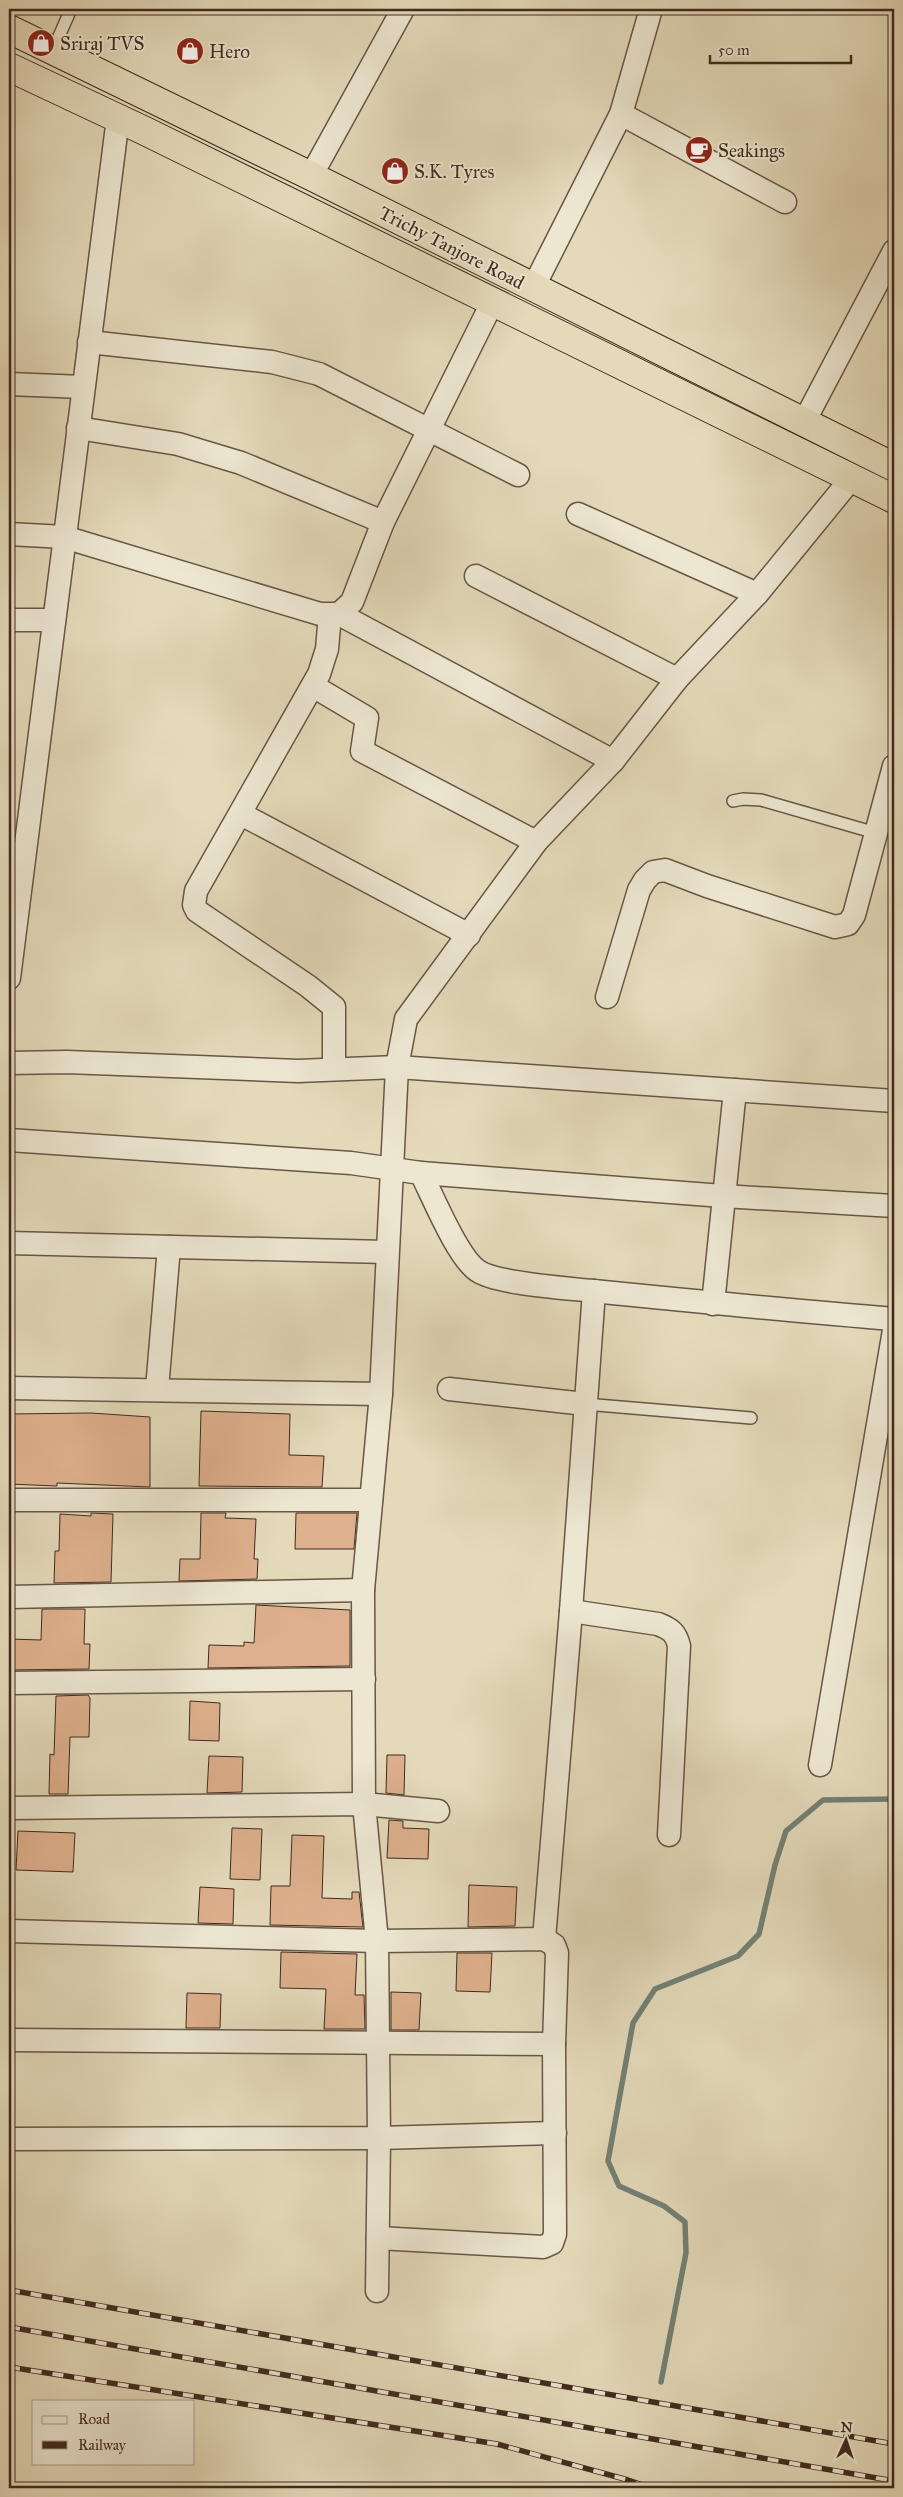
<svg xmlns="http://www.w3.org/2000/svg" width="903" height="2497" font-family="'IM FELL Great Primer',serif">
	<rect width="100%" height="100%" fill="#e4daba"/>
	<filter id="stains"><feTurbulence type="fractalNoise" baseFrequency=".004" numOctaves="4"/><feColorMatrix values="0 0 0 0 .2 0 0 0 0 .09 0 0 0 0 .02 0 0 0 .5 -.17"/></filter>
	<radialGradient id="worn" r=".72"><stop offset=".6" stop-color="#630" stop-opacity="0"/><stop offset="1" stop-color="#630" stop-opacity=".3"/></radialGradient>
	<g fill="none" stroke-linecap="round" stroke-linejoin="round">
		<polyline stroke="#738175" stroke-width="5.5" points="661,2382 686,2253 685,2222 664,2206 619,2186 608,2161 633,2023 655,1989 738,1956 759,1934 775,1865 786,1831 823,1800 894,1799"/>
	</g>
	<g fill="#deb08d" stroke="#402a20">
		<polygon points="201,1411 290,1414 289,1455 324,1456 322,1487 199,1486"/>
		<polygon points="91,1413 150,1417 150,1487 57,1483 57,1486 9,1484 9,1414"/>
		<polygon points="91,1513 113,1514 111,1582 54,1583 55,1551 59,1551 60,1514 91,1516"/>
		<polygon points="201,1513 226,1513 225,1518 256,1519 254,1559 258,1559 257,1579 179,1581 180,1559 200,1559"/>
		<polygon points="296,1513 357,1513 354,1549 295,1549"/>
		<polygon points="256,1605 350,1610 350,1666 208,1668 209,1645 244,1646 244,1642 254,1643"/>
		<polygon points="42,1609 85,1609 84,1644 90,1644 89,1669 9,1670 9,1639 41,1640"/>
		<polygon points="88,1695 90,1698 89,1737 70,1737 68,1794 49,1794 50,1754 54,1755 56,1696"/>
		<polygon points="190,1701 220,1703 219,1741 189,1740"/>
		<polygon points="387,1755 405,1755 404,1795 386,1793"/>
		<polygon points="209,1756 243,1757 242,1792 207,1793"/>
		<polygon points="389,1820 403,1821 403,1828 429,1829 428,1859 387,1858"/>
		<polygon points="232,1828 262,1829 260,1880 230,1879"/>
		<polygon points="18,1831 75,1833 73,1872 16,1870"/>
		<polygon points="292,1835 324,1836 322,1898 352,1899 352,1892 359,1892 363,1927 270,1925 271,1886 290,1886"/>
		<polygon points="469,1885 517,1887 515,1926 468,1927"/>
		<polygon points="200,1887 234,1889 233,1924 198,1923"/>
		<polygon points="281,1952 357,1954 355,1995 364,1995 365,2029 324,2029 326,1989 280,1988"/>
		<polygon points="457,1953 492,1953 490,1992 456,1991"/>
		<polygon points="391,1992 421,1993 419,2030 391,2030"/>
		<polygon points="187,1993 221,1994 220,2028 186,2028"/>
	</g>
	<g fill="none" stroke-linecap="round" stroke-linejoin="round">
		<g stroke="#695646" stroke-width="14">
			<g id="service">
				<polyline points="53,50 71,9"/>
				<polyline points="733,801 743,799 761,800 876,833"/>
				<polyline points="585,1404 751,1418"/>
			</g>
		</g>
		<g stroke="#695646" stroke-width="25">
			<g id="minor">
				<polyline points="621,114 785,202"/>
				<polyline points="311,176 403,9"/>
				<polyline points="533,288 621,114 651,9"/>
				<polyline points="89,342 272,362 319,374 518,475"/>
				<polyline points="9,384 83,387"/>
				<polyline points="804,422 894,251"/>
				<polyline points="78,428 178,444 241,463 383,522"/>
				<polyline points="578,514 757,594"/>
				<polyline points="9,534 64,537 320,614 339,614 352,602 383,522 493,301"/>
				<polyline points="476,576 677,679"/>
				<polyline points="339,614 613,761"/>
				<polyline points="330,615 327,649 319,674 196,891 194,905 197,911 308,986 334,1007 334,1069"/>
				<polyline points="9,620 54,620"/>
				<polyline points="313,686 367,718 362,751 536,842"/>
				<polyline points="241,814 469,935"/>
				<polyline points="9,978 118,118"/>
				<polyline points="607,997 639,890 645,880 653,872 665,870 707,886 835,927 848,924 854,915 894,766"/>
				<polyline points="9,1063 67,1062 298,1071 397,1067 894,1101"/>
				<polyline points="9,1140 351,1163 421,1173 723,1196 894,1206"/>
				<path d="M421,1173C433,1197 458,1258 478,1271C497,1284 568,1288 593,1291C693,1301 794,1311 894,1319"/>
				<polyline points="9,1243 386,1252"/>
				<polyline points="713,1304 735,1090"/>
				<polyline points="9,1388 381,1394"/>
				<polyline points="157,1389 169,1247"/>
				<polyline points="449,1389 585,1404"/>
				<polyline points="9,1500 371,1500"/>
				<polyline points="9,1597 363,1590"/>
				<path d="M571,1611L658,1624C671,1629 676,1633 679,1646L669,1835"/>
				<polyline points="9,1683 364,1679"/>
				<polyline points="820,1765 894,1330"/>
				<polyline points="9,1808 364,1804 438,1811"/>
				<polyline points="9,1931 377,1941 544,1939 554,1945 557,1953 554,2044 555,2234 552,2243 543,2247 378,2238"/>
				<polyline points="544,1939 571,1611 594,1291"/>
				<polyline points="9,2040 554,2044"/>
				<polyline points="9,2139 379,2138 377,1941 364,1804 363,1590 381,1394 397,1067 406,1019 536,842 613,761 677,679 757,594 851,479"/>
				<polyline points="377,2291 379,2138 555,2133"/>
			</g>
		</g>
		<g stroke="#402a20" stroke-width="30">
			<g id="trunk">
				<polyline points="9,29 311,176 894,467"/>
				<polyline points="9,67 145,131 894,499"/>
			</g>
		</g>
		<use href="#service" stroke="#ede7d2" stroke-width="11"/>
		<use href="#minor" stroke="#ede7d2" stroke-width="22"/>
		<use href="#trunk" stroke="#e4daba" stroke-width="28"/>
		<g stroke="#402a20" stroke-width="5.5">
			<g id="rail">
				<polyline points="9,2290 894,2444"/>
				<polyline points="9,2327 894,2481"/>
				<polyline points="9,2367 497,2444 628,2480 652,2488"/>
			</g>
		</g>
		<use href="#rail" stroke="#ede7d2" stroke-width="4" stroke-dasharray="11" stroke-linecap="butt"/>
	</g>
	<defs>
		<g id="shop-disc" transform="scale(1.4375)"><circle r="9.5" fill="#8f2418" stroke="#ede7d2"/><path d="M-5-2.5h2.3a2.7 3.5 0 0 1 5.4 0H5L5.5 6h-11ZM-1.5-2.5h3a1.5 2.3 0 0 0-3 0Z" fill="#fff"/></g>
		<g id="cafe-disc" transform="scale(1.4375)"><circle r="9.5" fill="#8f2418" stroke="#ede7d2"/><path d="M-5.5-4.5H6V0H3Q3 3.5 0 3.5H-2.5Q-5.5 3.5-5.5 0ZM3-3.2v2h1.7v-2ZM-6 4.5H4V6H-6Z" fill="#fff"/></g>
	</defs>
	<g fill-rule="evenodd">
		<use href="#shop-disc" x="41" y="43"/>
		<use href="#shop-disc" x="190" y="51"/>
		<use href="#cafe-disc" x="699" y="150"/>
		<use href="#shop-disc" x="395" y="171"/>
	</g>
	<g text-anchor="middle" stroke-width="4" stroke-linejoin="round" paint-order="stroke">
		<g font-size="19" fill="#402a20" stroke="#ede7d2" text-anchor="start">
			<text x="60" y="50">Sriraj TVS</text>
			<text x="209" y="58">Hero</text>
			<text x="718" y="157">Seakings</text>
			<text x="414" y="178">S.K. Tyres</text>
		</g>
		<g font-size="19" fill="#402a20" stroke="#ede7d2">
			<text transform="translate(452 247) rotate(27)" y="7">Trichy Tanjore Road</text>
		</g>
	</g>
	<rect width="903" height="2497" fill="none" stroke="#e4daba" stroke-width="30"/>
	<rect x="10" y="10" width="883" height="2477" fill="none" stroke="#402a20" stroke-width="2.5"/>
	<rect x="15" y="15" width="873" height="2467" fill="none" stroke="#402a20"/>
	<rect x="32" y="2400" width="162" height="65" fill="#ede7d2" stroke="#a89b8b"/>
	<rect x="42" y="2416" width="25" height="8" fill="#ede7d2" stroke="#a89b8b"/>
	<text x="78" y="2424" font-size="15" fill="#402a20">Road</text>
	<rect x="42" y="2441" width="25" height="8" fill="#402a20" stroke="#a89b8b"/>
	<text x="78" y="2450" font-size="15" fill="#402a20">Railway</text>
	<g transform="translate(846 2440) rotate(3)" stroke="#ede7d2" stroke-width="4" paint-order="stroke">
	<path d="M0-4L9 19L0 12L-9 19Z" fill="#402a20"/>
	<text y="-8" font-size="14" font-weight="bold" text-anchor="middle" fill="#402a20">N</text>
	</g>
	<path d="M710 55v8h141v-8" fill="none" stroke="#402a20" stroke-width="2.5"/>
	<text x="718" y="55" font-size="15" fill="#402a20" stroke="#ede7d2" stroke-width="4" paint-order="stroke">50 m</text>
	<rect width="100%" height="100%" filter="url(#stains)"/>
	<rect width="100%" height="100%" fill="url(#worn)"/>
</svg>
